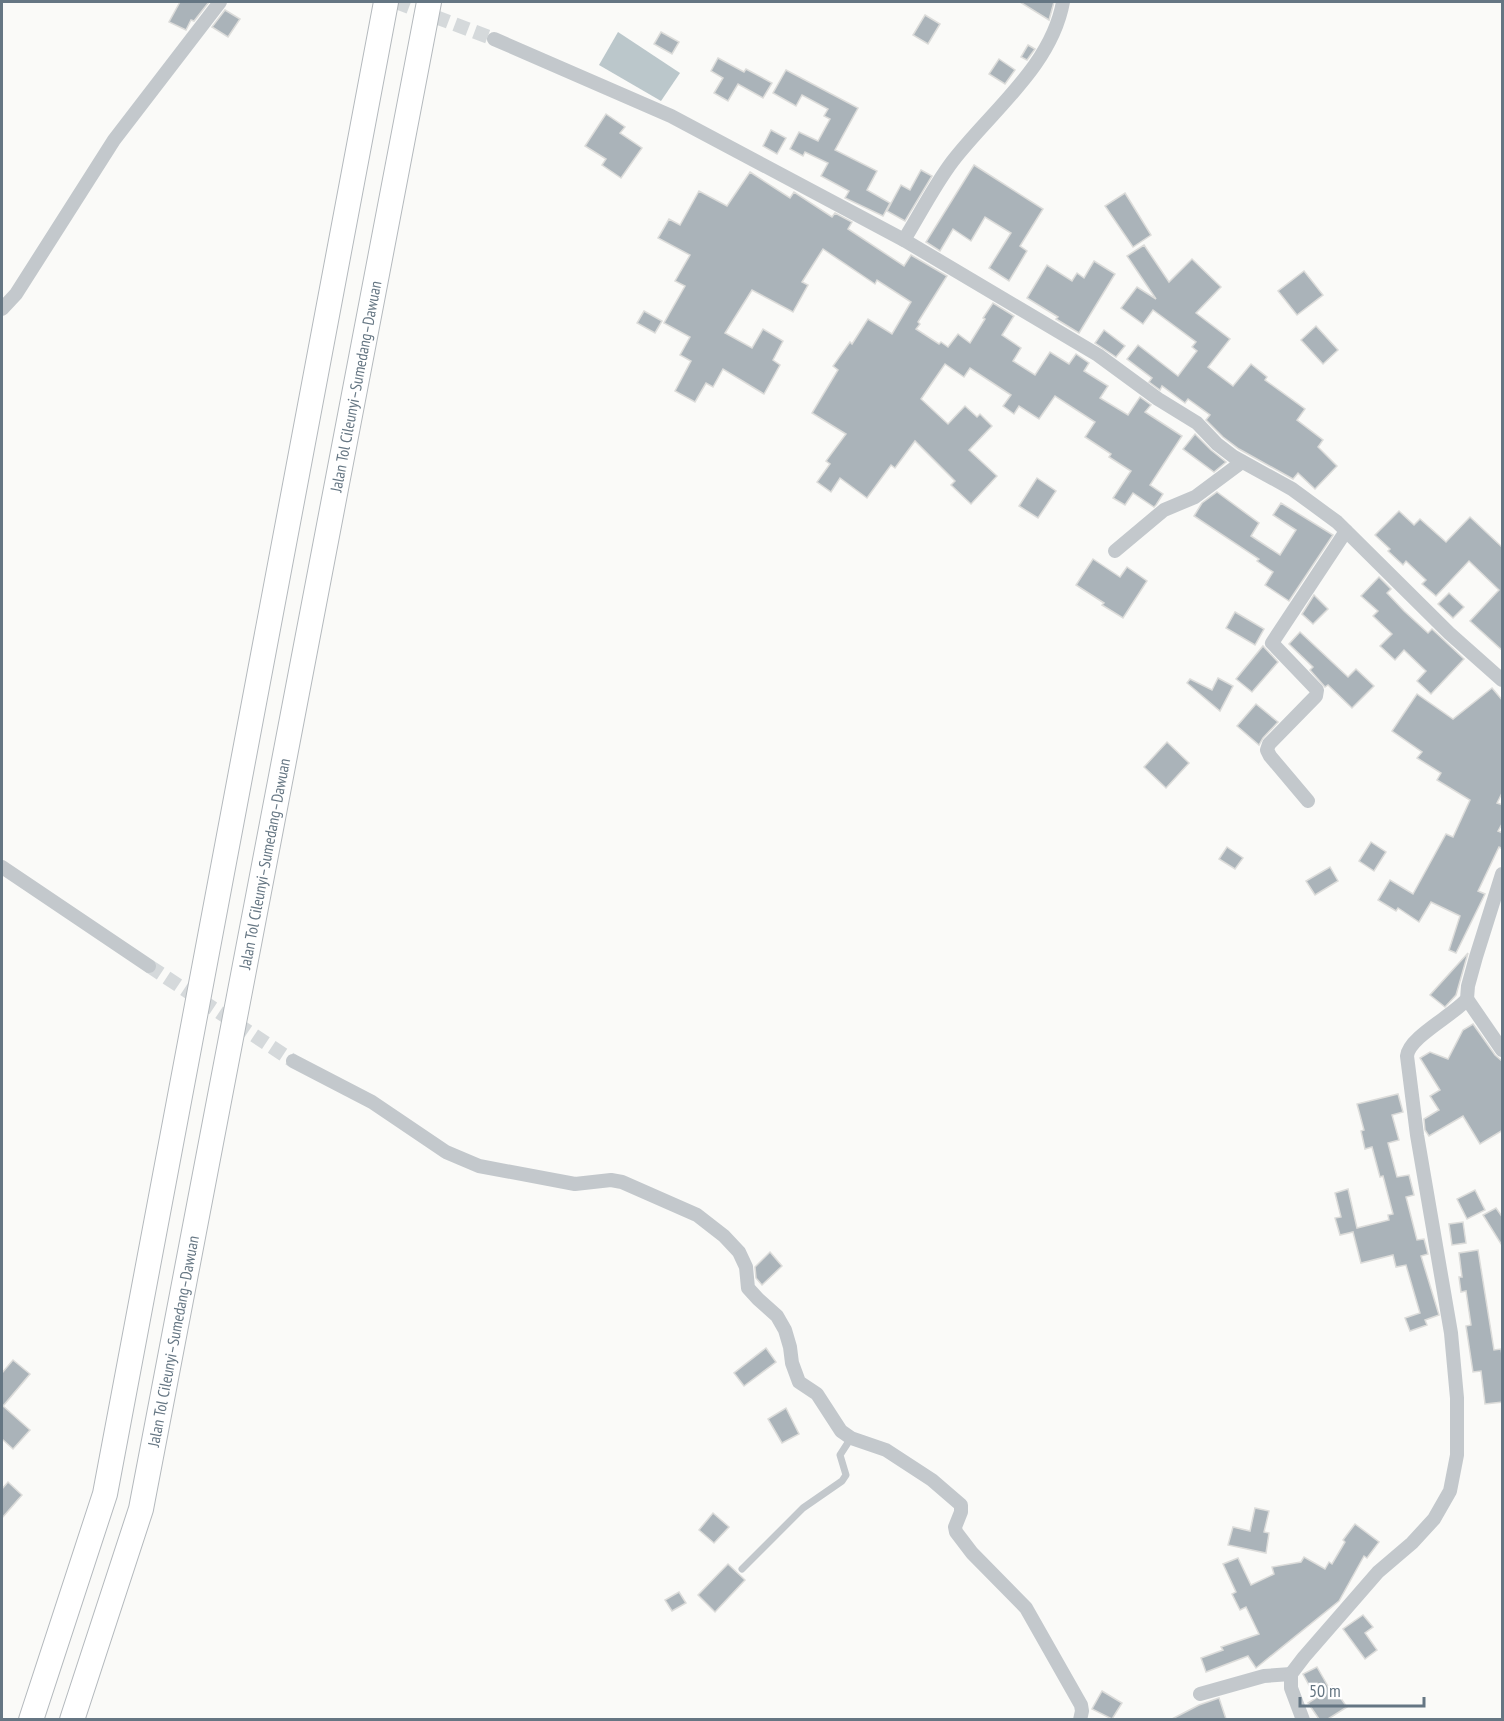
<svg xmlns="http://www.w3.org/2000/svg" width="1504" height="1721" font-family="'PT Sans Narrow',sans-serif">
	<rect width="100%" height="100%" fill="#fafaf8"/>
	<polygon fill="#bbc7cb" points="618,32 680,73 661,101 599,65"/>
	<g fill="#aab3b9" stroke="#dcdcda" stroke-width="1.5">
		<polygon points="180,2 209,2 194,21 191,20 186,30 169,22"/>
		<polygon points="1020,2 1054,2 1049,20"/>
		<polygon points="225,10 240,19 228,37 212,27"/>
		<polygon points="925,15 940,24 928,44 913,35"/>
		<polygon points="661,32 679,42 672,54 654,44"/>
		<polygon points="1028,45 1035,49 1027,60 1021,57"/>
		<polygon points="718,58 744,72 746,69 772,83 763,98 738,84 728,101 714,93 723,78 711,71"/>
		<polygon points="999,59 1015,70 1005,84 989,74"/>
		<polygon points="786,70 858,108 835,150 877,171 867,190 890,203 883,216 845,198 849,191 821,176 828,163 805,152 803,156 790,149 799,132 818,141 830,119 824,116 828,109 802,95 796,106 773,93"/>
		<polygon points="606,114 625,127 620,133 642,148 621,178 602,165 606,159 585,146"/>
		<polygon points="771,130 786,138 777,154 763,146"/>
		<polygon points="974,165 1043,209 1020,246 1027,251 1009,281 989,268 1011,233 985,217 971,241 953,229 940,251 926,242"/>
		<polygon points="921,170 932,176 905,221 887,211 901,185 910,190"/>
		<polygon points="750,172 790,198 794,192 832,217 835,213 852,222 848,229 904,266 911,255 947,276 918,322 920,324 916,329 939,344 941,342 948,347 958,334 970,343 985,319 983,318 993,303 1014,316 1002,335 1021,348 1013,361 1035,375 1050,352 1069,364 1076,354 1089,363 1084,371 1108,386 1100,398 1128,415 1140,397 1151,405 1145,412 1182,436 1150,485 1163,494 1156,505 1154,507 1133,493 1125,505 1113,498 1131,471 1109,457 1111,454 1085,437 1095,422 1055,396 1039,419 1019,406 1014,414 1003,406 1011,395 970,368 964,377 945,364 921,399 948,424 965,406 977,417 980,414 992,426 969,450 997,476 971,504 951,485 955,481 915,441 895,468 891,465 867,498 840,478 831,492 817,482 830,464 826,461 846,434 812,413 838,370 833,366 850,342 852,344 868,319 892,334 911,302 877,280 875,284 823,249 802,282 808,285 793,312 752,290 725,333 752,348 763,329 783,341 773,360 780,365 764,394 723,369 713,387 706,383 695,402 675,391 691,361 680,355 690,337 664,323 685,286 675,281 690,255 658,238 669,219 680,225 699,191 727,206"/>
		<polygon points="1125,193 1151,235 1133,247 1105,206"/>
		<polygon points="1144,245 1169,282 1192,259 1221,287 1196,313 1230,339 1208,367 1233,386 1251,364 1267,377 1265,380 1305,409 1297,420 1323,440 1318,447 1337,466 1315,489 1298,473 1293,479 1239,449 1223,437 1206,420 1210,415 1188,399 1185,403 1162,386 1160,390 1149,382 1152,378 1127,359 1138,345 1178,376 1197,351 1192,347 1196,342 1153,310 1143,324 1121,308 1137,287 1156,299 1127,256"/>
		<polygon points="1094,261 1115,274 1079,333 1056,319 1058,317 1027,298 1047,265 1072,281 1077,273 1084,278"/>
		<polygon points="1304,271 1323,295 1297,315 1278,291"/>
		<polygon points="644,311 662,321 655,333 637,323"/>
		<polygon points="1316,326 1338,350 1323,364 1301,340"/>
		<polygon points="1104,330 1125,346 1116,357 1095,343"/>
		<polygon points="1195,434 1211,450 1226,462 1214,472 1183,449"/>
		<polygon points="1037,478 1056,491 1038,518 1019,506"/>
		<polygon points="1217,492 1259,523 1251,536 1280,555 1296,530 1273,515 1281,503 1333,535 1289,601 1265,585 1273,572 1257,561 1259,559 1194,516 1202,503"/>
		<polygon points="1399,511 1414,525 1420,519 1446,542 1470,517 1503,548 1503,651 1470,621 1499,590 1469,561 1436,596 1422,584 1426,580 1406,561 1403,565 1388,551 1390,549 1375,535"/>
		<polygon points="1093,559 1120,577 1127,567 1147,581 1123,618 1102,605 1104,603 1076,585"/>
		<polygon points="1379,577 1391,589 1387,593 1404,611 1428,633 1432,629 1464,659 1431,694 1417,681 1426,671 1404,650 1395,660 1380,646 1392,634 1373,616 1378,611 1361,596"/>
		<polygon points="1449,593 1464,607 1453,618 1438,604"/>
		<polygon points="1314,595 1328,609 1313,624 1302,614"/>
		<polygon points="1235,612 1264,629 1255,645 1226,628"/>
		<polygon points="1300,632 1348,677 1356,669 1374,686 1352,708 1328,685 1325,687 1310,670 1313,667 1289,644"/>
		<polygon points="1263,646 1278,662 1252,692 1236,679"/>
		<polygon points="1218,678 1233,686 1220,711 1187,683 1190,679 1212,690"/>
		<polygon points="1492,688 1503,701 1503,791 1497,803 1503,805 1503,822 1498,831 1503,833 1503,849 1499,847 1478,891 1485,894 1456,953 1449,950 1460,916 1431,902 1419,922 1398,908 1396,911 1378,900 1390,880 1413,894 1446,834 1453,837 1470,800 1437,780 1441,773 1417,758 1422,752 1392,731 1417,694 1453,719"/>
		<polygon points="1256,704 1278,722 1263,738 1259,745 1237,726"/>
		<polygon points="1167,742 1189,763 1166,788 1144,767"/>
		<polygon points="1371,842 1386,852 1374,871 1359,861"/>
		<polygon points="1227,847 1243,858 1235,869 1219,859"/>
		<polygon points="1330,867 1338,881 1315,895 1306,881"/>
		<polygon points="1468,953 1456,995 1445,1007 1430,995"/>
		<polygon points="1473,1024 1495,1055 1503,1062 1503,1130 1480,1144 1463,1116 1429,1136 1425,1130 1424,1119 1439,1110 1430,1096 1440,1090 1420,1058 1430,1052 1448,1059 1463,1030"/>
		<polygon points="1398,1094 1403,1112 1392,1115 1399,1140 1388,1143 1397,1177 1409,1175 1414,1195 1406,1197 1417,1240 1424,1239 1428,1254 1421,1256 1439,1315 1425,1320 1427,1325 1410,1331 1405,1318 1420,1313 1406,1265 1396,1267 1393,1255 1361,1263 1353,1232 1340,1235 1335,1218 1341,1217 1335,1193 1348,1189 1357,1228 1389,1220 1388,1215 1393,1214 1383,1176 1380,1177 1372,1147 1365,1149 1361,1131 1364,1130 1357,1104"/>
		<polygon points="1475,1190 1485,1210 1467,1219 1457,1199"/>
		<polygon points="1496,1208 1503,1218 1503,1247 1483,1215"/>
		<polygon points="1463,1222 1466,1243 1452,1245 1449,1224"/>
		<polygon points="1478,1250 1494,1350 1501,1349 1503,1360 1503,1402 1485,1404 1481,1371 1473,1372 1466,1326 1471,1325 1466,1291 1461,1292 1459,1277 1462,1277 1459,1253"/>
		<polygon points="770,1252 782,1266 762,1285 756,1278 755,1267"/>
		<polygon points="766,1348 776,1362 744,1386 734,1373"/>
		<polygon points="13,1360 30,1374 3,1406 30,1430 13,1449 2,1439 2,1373"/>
		<polygon points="786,1408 799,1434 782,1443 768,1419"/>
		<polygon points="8,1482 22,1495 2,1518 2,1489"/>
		<polygon points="1255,1508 1269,1511 1264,1532 1269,1533 1266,1553 1228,1545 1233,1527 1250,1531"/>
		<polygon points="713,1513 729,1527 714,1543 699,1530"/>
		<polygon points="1355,1524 1379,1542 1367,1558 1364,1556 1339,1601 1256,1668 1248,1656 1206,1672 1201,1658 1223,1650 1221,1647 1259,1634 1246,1607 1240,1610 1232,1594 1236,1592 1223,1564 1238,1558 1251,1585 1274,1574 1272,1567 1301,1562 1304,1557 1325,1569 1329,1562 1332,1564 1345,1542 1343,1540"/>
		<polygon points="728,1564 745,1580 715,1612 698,1595"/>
		<polygon points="679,1592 686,1603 672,1611 665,1600"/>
		<polygon points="1363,1615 1373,1627 1365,1633 1377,1650 1365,1659 1343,1629"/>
		<polygon points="1317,1667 1329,1688 1332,1686 1347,1707 1328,1719 1319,1719 1308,1703 1316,1698 1303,1674"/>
		<polygon points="1102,1691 1122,1703 1112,1719 1092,1709"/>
		<polygon points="1219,1698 1226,1719 1172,1719 1199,1705"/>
	</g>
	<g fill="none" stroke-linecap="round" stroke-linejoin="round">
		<g stroke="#d5d9db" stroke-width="14" stroke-dasharray="14 7" stroke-linecap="butt">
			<polyline points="396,2 494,39"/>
			<polyline points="149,966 293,1061"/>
		</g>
		<g stroke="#b4b9bd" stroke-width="26">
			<g id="highway">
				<polyline points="31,1720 105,1494 386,2"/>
				<path id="s1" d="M72,1720L141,1509L429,2"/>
			</g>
		</g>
		<polyline stroke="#c3c8cc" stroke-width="7" points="742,1569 803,1508 842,1481 846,1475 840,1455 851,1438"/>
		<g stroke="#c3c8cc" stroke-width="14">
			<polyline points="494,39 671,116 904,240 1098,355 1158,399 1197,423 1217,444 1234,457 1292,489 1337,522 1449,633 1502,680"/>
			<path d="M904,240C920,214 934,186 952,162C991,111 1051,67 1063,2"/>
			<polyline points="2,309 16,294 114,140 220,2"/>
			<polyline points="1115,551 1164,510 1195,497 1242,462"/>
			<polyline points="1308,801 1270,756 1267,750 1269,744 1316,696 1317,690 1272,643 1346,531"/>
			<polyline points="2,867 149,966"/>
			<polyline points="1467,999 1502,1050"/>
			<polyline points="293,1061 372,1102 446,1152 479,1166 575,1184 611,1180 622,1182 697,1215 724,1236 739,1252 746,1267 748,1288 758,1299 777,1316 785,1330 790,1347 792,1363 799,1382 817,1394 841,1431 851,1438 886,1450 932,1480 961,1505 961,1512 955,1527 956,1532 972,1553 1026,1608 1081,1705 1082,1711 1080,1720"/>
			<polyline points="1200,1694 1264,1676 1291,1674"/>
			<path d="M1303,1720L1291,1688V1674L1304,1657L1378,1572L1412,1543L1434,1519L1450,1491L1457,1455V1398L1451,1333L1417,1135L1407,1056C1409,1037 1454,1015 1467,999L1468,986L1476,957L1502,874"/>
		</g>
		<use href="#highway" stroke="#fff" stroke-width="24"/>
	</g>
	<g text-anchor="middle" stroke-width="6" stroke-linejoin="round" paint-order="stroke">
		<g font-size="16" fill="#657683" stroke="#fff">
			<text dy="6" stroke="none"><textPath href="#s1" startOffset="1365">Jalan Tol Cileunyi–Sumedang–Dawuan</textPath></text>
			<text dy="6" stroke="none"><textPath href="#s1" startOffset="879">Jalan Tol Cileunyi–Sumedang–Dawuan</textPath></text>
			<text dy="6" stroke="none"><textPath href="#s1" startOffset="393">Jalan Tol Cileunyi–Sumedang–Dawuan</textPath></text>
		</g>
	</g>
	<rect width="1504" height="1721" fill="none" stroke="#657683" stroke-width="6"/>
	<path d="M1300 1697v9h124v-9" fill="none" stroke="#657683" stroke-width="3"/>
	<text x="1309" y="1697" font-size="18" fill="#657683" stroke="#ffffff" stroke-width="4.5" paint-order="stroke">50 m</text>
</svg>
